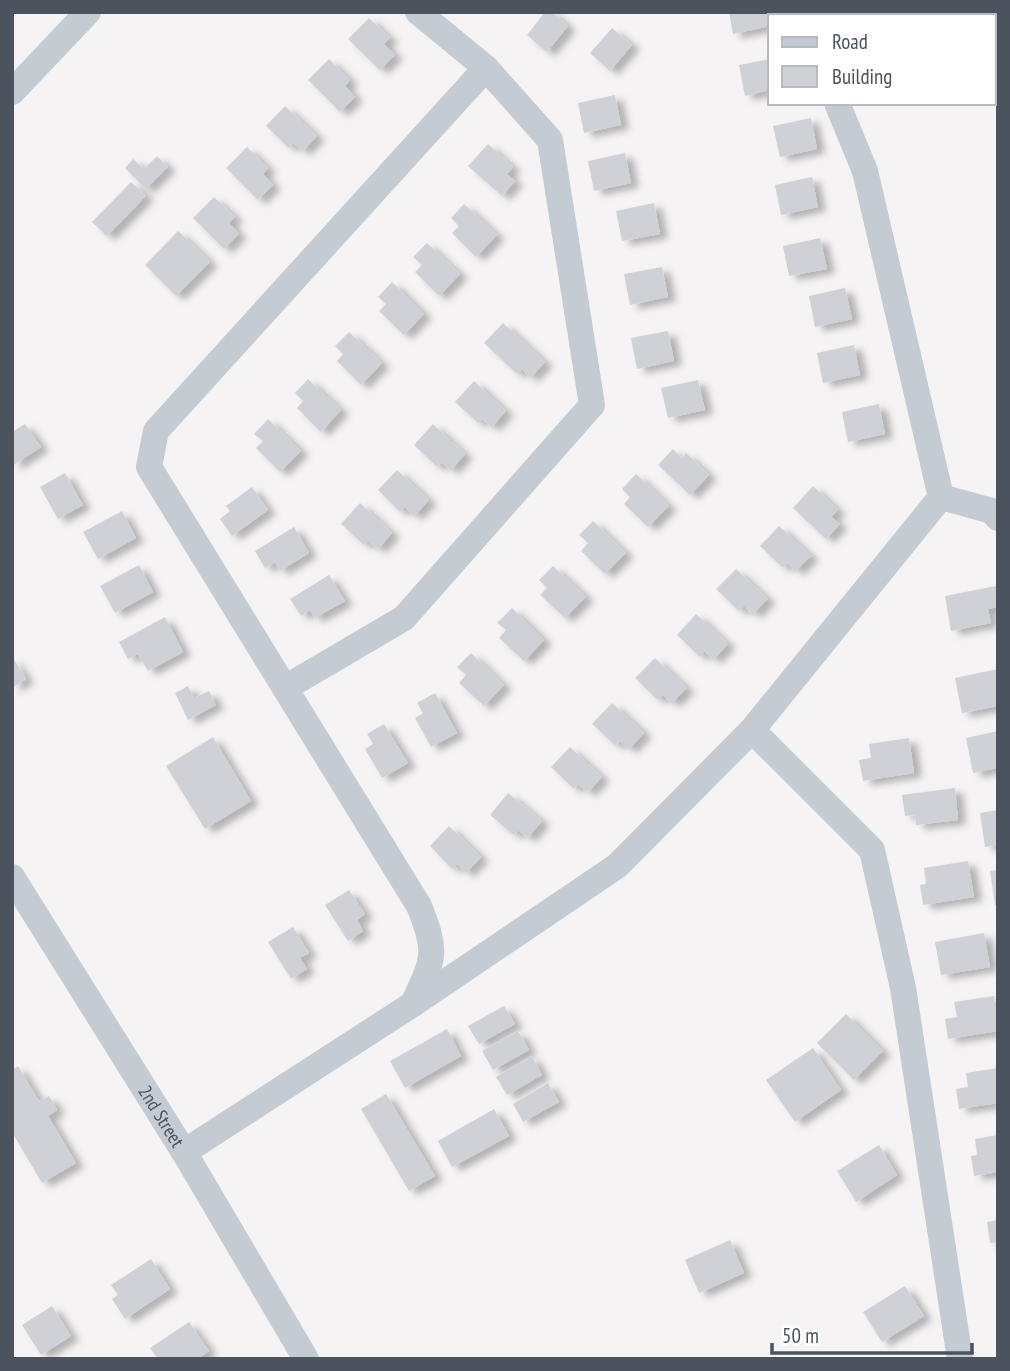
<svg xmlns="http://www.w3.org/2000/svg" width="1010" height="1371" font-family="'PT Sans Narrow',sans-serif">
	<defs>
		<filter id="shadow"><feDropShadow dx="8" dy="4.5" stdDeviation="3.5" flood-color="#0004"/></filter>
	</defs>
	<rect width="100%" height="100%" fill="#f5f3f3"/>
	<g fill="#d0d1d6" filter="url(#shadow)">
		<polygon points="545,12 552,12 568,26 547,52 527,35"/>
		<polygon points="729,12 768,12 770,26 733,34"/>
		<polygon points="369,18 390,38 384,44 395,55 380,70 348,39"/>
		<polygon points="612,28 632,45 610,71 590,53"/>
		<polygon points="329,59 350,80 345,86 355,97 340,112 308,80"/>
		<polygon points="770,59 770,90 745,96 739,65"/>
		<polygon points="615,95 621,125 584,133 578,103"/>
		<polygon points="285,106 317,136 303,151 293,143 289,148 266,126"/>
		<polygon points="811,118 817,149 780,157 773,126"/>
		<polygon points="488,144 513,167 507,174 515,181 502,196 468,166"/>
		<polygon points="247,147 268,168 263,174 273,185 258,200 226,168"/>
		<polygon points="625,153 631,183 594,191 588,161"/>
		<polygon points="157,156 168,167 146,189 125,168 133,159 144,169"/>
		<polygon points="812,177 818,207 781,215 775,185"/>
		<polygon points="131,182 146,196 107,236 92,222"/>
		<polygon points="214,197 235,217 229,223 239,234 224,249 193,218"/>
		<polygon points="654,203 660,234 622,241 616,211"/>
		<polygon points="464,204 497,235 476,257 452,233 459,226 451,218"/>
		<polygon points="178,231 210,262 176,296 145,265"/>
		<polygon points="820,238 827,269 789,276 783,246"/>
		<polygon points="427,243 460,274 439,296 415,272 422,265 413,257"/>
		<polygon points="662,267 668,297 630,305 624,274"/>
		<polygon points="392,282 424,314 404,335 379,311 386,304 378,297"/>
		<polygon points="845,288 852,319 815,327 809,296"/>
		<polygon points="503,323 545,362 530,378 522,369 517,374 484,343"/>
		<polygon points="668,331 674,361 637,369 631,338"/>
		<polygon points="349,332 382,363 361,385 337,361 343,354 335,346"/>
		<polygon points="854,345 860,375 823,383 817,353"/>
		<polygon points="308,379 341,410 321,432 297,408 303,401 295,393"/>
		<polygon points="698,380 705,410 668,418 661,388"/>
		<polygon points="474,381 506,411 492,427 482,419 478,423 455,402"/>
		<polygon points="879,404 885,434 848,442 842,412"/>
		<polygon points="268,419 301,451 280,472 256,448 263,441 254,434"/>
		<polygon points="25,424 41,447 12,466 12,432"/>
		<polygon points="433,424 465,454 451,470 441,462 437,467 414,445"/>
		<polygon points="673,449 682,458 686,453 709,475 690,495 658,465"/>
		<polygon points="397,470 429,500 414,516 405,507 400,512 378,490"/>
		<polygon points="65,473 83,505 58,519 40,487"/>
		<polygon points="636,474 669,506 648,527 624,504 630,497 622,489"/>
		<polygon points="813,486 838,510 831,517 840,524 826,539 793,508"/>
		<polygon points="252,487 268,510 232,536 220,519 230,511 226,506"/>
		<polygon points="360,503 392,533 378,549 368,541 364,545 341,524"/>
		<polygon points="122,511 136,538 98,559 83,532"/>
		<polygon points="593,521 626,553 605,574 581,551 588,543 579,535"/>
		<polygon points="779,526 811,556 796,571 787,563 783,568 760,546"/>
		<polygon points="294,527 309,553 280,571 275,562 265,568 255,551"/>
		<polygon points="139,565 153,592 115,613 100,586"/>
		<polygon points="553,566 586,597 565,618 540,595 547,588 539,580"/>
		<polygon points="736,569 768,599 753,614 744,606 739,611 716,589"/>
		<polygon points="329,575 345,601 315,618 310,610 301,616 290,599"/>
		<polygon points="996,586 998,607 988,609 991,623 951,631 945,596"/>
		<polygon points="512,608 544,640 524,661 499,638 506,630 497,623"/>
		<polygon points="696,614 728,644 713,660 704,651 700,657 677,635"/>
		<polygon points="165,617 183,652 148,671 138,654 128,659 119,642"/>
		<polygon points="471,653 504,685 484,706 459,683 466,675 457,667"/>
		<polygon points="12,656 26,679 12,688"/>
		<polygon points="655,658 687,688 672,703 663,695 658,700 635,678"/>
		<polygon points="998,669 998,706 962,713 955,678"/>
		<polygon points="188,686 194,698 209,691 216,705 188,720 175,693"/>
		<polygon points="435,693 457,733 431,747 415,718 423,713 417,703"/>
		<polygon points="612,703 644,733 629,749 620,741 615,745 592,724"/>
		<polygon points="384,724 408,763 382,778 365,749 373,744 367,734"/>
		<polygon points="998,731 998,768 973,773 966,738"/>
		<polygon points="213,737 251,801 205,829 166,766"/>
		<polygon points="909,738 914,773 863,781 859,760 871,758 869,744"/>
		<polygon points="570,747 602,777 588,792 578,784 574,789 551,767"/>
		<polygon points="955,788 958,820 916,825 915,815 905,816 902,795"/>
		<polygon points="508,793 542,821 528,838 518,830 514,835 490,815"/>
		<polygon points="998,810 998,845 985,847 980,813"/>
		<polygon points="449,826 481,857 466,873 457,864 452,869 430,846"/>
		<polygon points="968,861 974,897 923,905 920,885 926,884 924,868"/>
		<polygon points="998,870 998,905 995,905 990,871"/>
		<polygon points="349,890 365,914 357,920 363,931 348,941 325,905"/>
		<polygon points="293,927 309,953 300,958 307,969 291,979 268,942"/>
		<polygon points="984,933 990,967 941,975 935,942"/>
		<polygon points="994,996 998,1031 948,1039 945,1019 957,1017 954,1002"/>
		<polygon points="504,1006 515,1024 479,1044 468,1026"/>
		<polygon points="846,1014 883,1051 854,1080 817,1043"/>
		<polygon points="447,1029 461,1056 405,1088 390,1061"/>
		<polygon points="518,1031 529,1050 493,1070 482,1051"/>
		<polygon points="813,1048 841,1090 795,1122 766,1080"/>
		<polygon points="532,1056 542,1075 507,1095 496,1077"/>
		<polygon points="18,1066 39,1101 49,1096 57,1110 48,1116 76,1163 42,1183 12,1132 12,1070"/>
		<polygon points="998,1068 998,1103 959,1109 956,1089 968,1087 966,1073"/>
		<polygon points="548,1083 559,1102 523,1122 513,1104"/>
		<polygon points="386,1094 435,1176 409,1191 361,1109"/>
		<polygon points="494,1109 509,1136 452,1167 438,1141"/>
		<polygon points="998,1135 998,1172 974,1176 971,1156 977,1155 975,1139"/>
		<polygon points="879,1145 897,1175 856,1202 837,1171"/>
		<polygon points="998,1220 998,1242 990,1243 987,1222"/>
		<polygon points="730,1240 744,1273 699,1293 685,1260"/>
		<polygon points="151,1259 170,1289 125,1319 112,1299 118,1295 111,1285"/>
		<polygon points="905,1286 924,1316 882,1342 863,1312"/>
		<polygon points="52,1306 71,1336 41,1355 22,1325"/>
		<polygon points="189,1322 209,1351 197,1359 158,1359 150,1348"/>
	</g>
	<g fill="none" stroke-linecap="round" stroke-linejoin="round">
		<g stroke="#c4cbd3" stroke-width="26">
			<polyline points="801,12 802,16"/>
			<polyline points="12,92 88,12"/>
			<polyline points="837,103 865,171 941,497"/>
			<polyline points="941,497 992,511 998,518"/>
			<polyline points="285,688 404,618 592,405 550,140 486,68 418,12"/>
			<polyline points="752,730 872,850 903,988 960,1359"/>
			<path id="s1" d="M12,877L184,1152L306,1359"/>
			<path d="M413,1004C434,959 438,953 419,906L149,467L156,431L486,68"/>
			<polyline points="184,1152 413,1004 617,866 752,730 941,497"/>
		</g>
	</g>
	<g text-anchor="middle" stroke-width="5" stroke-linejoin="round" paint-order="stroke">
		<g font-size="19" fill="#4b535f" stroke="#fff">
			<text dy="7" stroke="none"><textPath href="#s1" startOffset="282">2nd Street</textPath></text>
		</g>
	</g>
	<rect width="1010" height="1371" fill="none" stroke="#4b535f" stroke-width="28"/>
	<rect x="768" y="14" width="228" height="91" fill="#ffffff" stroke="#b7babf" stroke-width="2"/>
	<rect x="782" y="37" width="35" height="10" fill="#c4cbd3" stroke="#b7babf" stroke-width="2"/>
	<text x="832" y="49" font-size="21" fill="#4b535f">Road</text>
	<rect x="782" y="66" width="35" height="21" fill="#d0d1d6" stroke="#b7babf" stroke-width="2"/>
	<text x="832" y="84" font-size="21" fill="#4b535f">Building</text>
	<path d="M772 1343v10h200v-10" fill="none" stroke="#4b535f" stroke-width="3.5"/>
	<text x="782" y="1343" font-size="21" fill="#4b535f" stroke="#ffffff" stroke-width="5" paint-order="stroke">50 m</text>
</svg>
